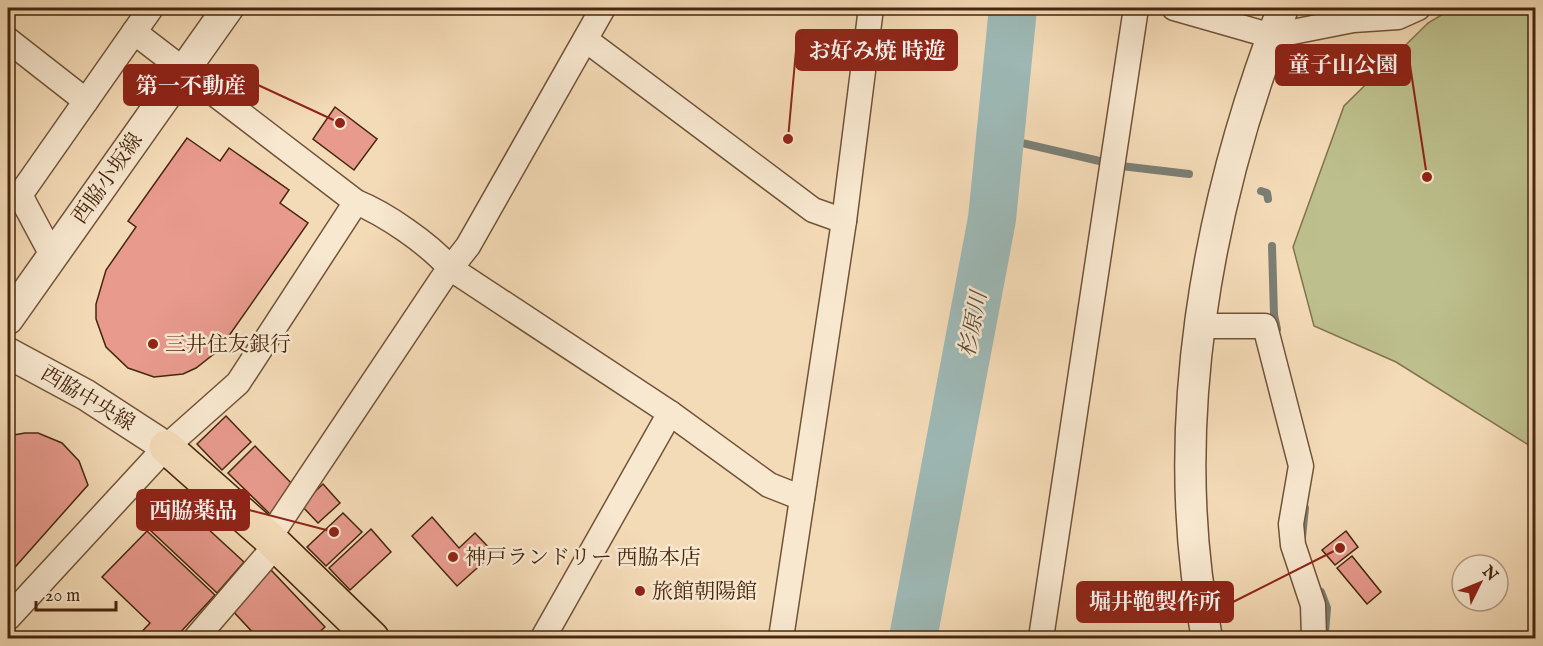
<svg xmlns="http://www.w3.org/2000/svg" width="1543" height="646" font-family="'IM FELL English','Noto Serif JP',serif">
	<rect width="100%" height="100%" fill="#f4dbb7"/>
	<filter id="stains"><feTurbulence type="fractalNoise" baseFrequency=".00333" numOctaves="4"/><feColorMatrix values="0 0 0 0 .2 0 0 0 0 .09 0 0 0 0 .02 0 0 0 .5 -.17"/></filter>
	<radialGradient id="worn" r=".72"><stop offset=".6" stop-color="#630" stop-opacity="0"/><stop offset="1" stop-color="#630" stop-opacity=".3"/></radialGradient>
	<polygon fill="#bdc08d" stroke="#82734e" stroke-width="1.5" points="1453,8 1535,8 1535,449 1396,362 1314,326 1293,247 1344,106 1428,23"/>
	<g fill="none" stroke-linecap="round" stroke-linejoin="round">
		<g stroke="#7b7e73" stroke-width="8">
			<polyline points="1000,138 1121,166 1189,174"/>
			<polyline points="1261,191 1267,193 1268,199"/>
			<polyline points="1272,246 1274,315 1277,329"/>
			<polyline points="1302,537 1305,508"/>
			<polyline points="1321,592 1327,608 1325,632"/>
		</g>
		<polyline stroke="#9eb9b6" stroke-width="48" points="913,638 992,219 1013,8"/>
	</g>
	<g fill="#e89a8d" stroke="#46260e" stroke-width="1.5">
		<polygon points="335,107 377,139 354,170 313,139"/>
		<polygon points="187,138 220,161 229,148 289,190 280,203 308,223 219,350 196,368 183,374 154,377 128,368 106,347 96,319 96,304 106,270 136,227 128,221"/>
		<polygon points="226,416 251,442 222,470 197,444"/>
		<polygon points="25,433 38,433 62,443 79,461 88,485 8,575 8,436"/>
		<polygon points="255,446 296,488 270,514 228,473"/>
		<polygon points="323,484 340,503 318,523 301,505"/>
		<polygon points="182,505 244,562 217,593 150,530"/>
		<polygon points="343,513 362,532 326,566 307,547"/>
		<polygon points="432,517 459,548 475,533 494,553 457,586 412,536"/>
		<polygon points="371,529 391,552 350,590 329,568"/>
		<polygon points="147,531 215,595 175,638 136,638 150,623 102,577"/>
		<polygon points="1346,531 1358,547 1335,565 1322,550"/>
		<polygon points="1352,556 1381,592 1367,604 1337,568"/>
		<polygon points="271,570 325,627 313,638 258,638 230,608"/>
	</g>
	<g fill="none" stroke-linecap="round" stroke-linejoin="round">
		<g stroke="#725338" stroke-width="27">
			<g id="minor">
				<polyline points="1174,8 1272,36 1353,20 1398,17 1418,8"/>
				<path d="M134,32L356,202C386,214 429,244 450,268L670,413L769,485L802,498"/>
				<polyline points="8,40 86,101"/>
				<polyline points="586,40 813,210 844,221"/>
				<polyline points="52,255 20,195 151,8"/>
				<polyline points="1198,326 1265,326 1301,466 1291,524 1293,545 1313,605 1314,638"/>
				<polyline points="269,538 442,279 468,246 603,8"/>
				<polyline points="8,618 166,447 238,383 356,202"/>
				<polyline points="196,638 276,545"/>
				<polyline points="543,638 670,413"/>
				<polyline points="781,638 844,221 871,8"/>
				<polyline points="1041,638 1136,8"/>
			</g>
		</g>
		<g stroke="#725338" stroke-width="33">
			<g id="tertiary">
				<polyline points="8,319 228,8"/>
				<polyline points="8,353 86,395 166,447"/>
				<path d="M1207,638C1165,430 1207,203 1283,8"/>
			</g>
		</g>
		<g stroke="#46260e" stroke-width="36">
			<polyline id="primary" points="166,447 269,538 372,638"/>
		</g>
		<use href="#minor" stroke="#f8e8d0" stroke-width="24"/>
		<use href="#tertiary" stroke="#f8e8d0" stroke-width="30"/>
		<use href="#primary" stroke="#f4dbb7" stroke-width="33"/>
	</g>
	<g fill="#8f2418" stroke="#f8e8d0" stroke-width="2">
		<circle cx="153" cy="344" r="6"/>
		<circle cx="453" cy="557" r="6"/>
		<circle cx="640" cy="591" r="6"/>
	</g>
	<g text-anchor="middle" stroke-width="5" stroke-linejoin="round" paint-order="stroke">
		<g font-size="21" fill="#46260e" stroke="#f8e8d0">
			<text transform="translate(107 178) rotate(-55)" y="7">西脇小坂線</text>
			<text transform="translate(88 398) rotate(31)" y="7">西脇中央線</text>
		</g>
		<g font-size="21" fill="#46260e" stroke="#f8e8d0" text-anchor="start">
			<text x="165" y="351">三井住友銀行</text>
			<text x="465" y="564">神戸ランドリー 西脇本店</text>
			<text x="652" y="598">旅館朝陽館</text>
		</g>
		<g font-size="22" font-style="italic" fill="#5c4b38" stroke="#f8e8d0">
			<text transform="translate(972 324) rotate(-79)" y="8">杉原川</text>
		</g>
	</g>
	<path fill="none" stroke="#8f2418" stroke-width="2" d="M788 139L796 50M1427 177L1410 65M340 123L258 85M334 532L249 510M1340 548L1233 602"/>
	<g fill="#8f2418" stroke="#f8e8d0" stroke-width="2">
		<circle cx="788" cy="139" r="6"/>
		<circle cx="1427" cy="177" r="6"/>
		<circle cx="340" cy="123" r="6"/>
		<circle cx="334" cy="532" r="6"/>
		<circle cx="1340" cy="548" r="6"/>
	</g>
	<g fill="#8f2418" stroke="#8f2418" stroke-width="2">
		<rect x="796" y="30" width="161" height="40" rx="6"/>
		<rect x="1276" y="45" width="134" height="40" rx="6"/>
		<rect x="124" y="65" width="134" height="40" rx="6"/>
		<rect x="137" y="490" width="112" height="40" rx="6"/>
		<rect x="1077" y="582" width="156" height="40" rx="6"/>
	</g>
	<g font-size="22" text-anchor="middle" font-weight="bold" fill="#fff">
		<text x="877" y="58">お好み焼 時遊</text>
		<text x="1343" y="72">童子山公園</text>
		<text x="191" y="93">第一不動産</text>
		<text x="193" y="518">西脇薬品</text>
		<text x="1155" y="609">堀井鞄製作所</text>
	</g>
	<rect width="1543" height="646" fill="none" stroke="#f4dbb7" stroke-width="30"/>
	<rect x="9" y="9" width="1525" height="628" fill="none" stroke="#46260e" stroke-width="3"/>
	<rect x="15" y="15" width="1513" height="616" fill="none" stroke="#46260e" stroke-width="1.5"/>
	<g transform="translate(1480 583) rotate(47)"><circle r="28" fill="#f8e8d0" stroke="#b19a82" stroke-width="1.5"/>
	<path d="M0-4.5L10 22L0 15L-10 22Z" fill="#8f2418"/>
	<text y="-9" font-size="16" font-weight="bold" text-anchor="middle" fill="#46260e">N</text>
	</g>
	<path d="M36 601v9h80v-9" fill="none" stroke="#46260e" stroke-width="3"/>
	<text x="45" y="601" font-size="18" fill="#46260e" stroke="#f8e8d0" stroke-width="4.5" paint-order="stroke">20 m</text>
	<rect width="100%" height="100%" filter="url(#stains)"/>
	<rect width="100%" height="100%" fill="url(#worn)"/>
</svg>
